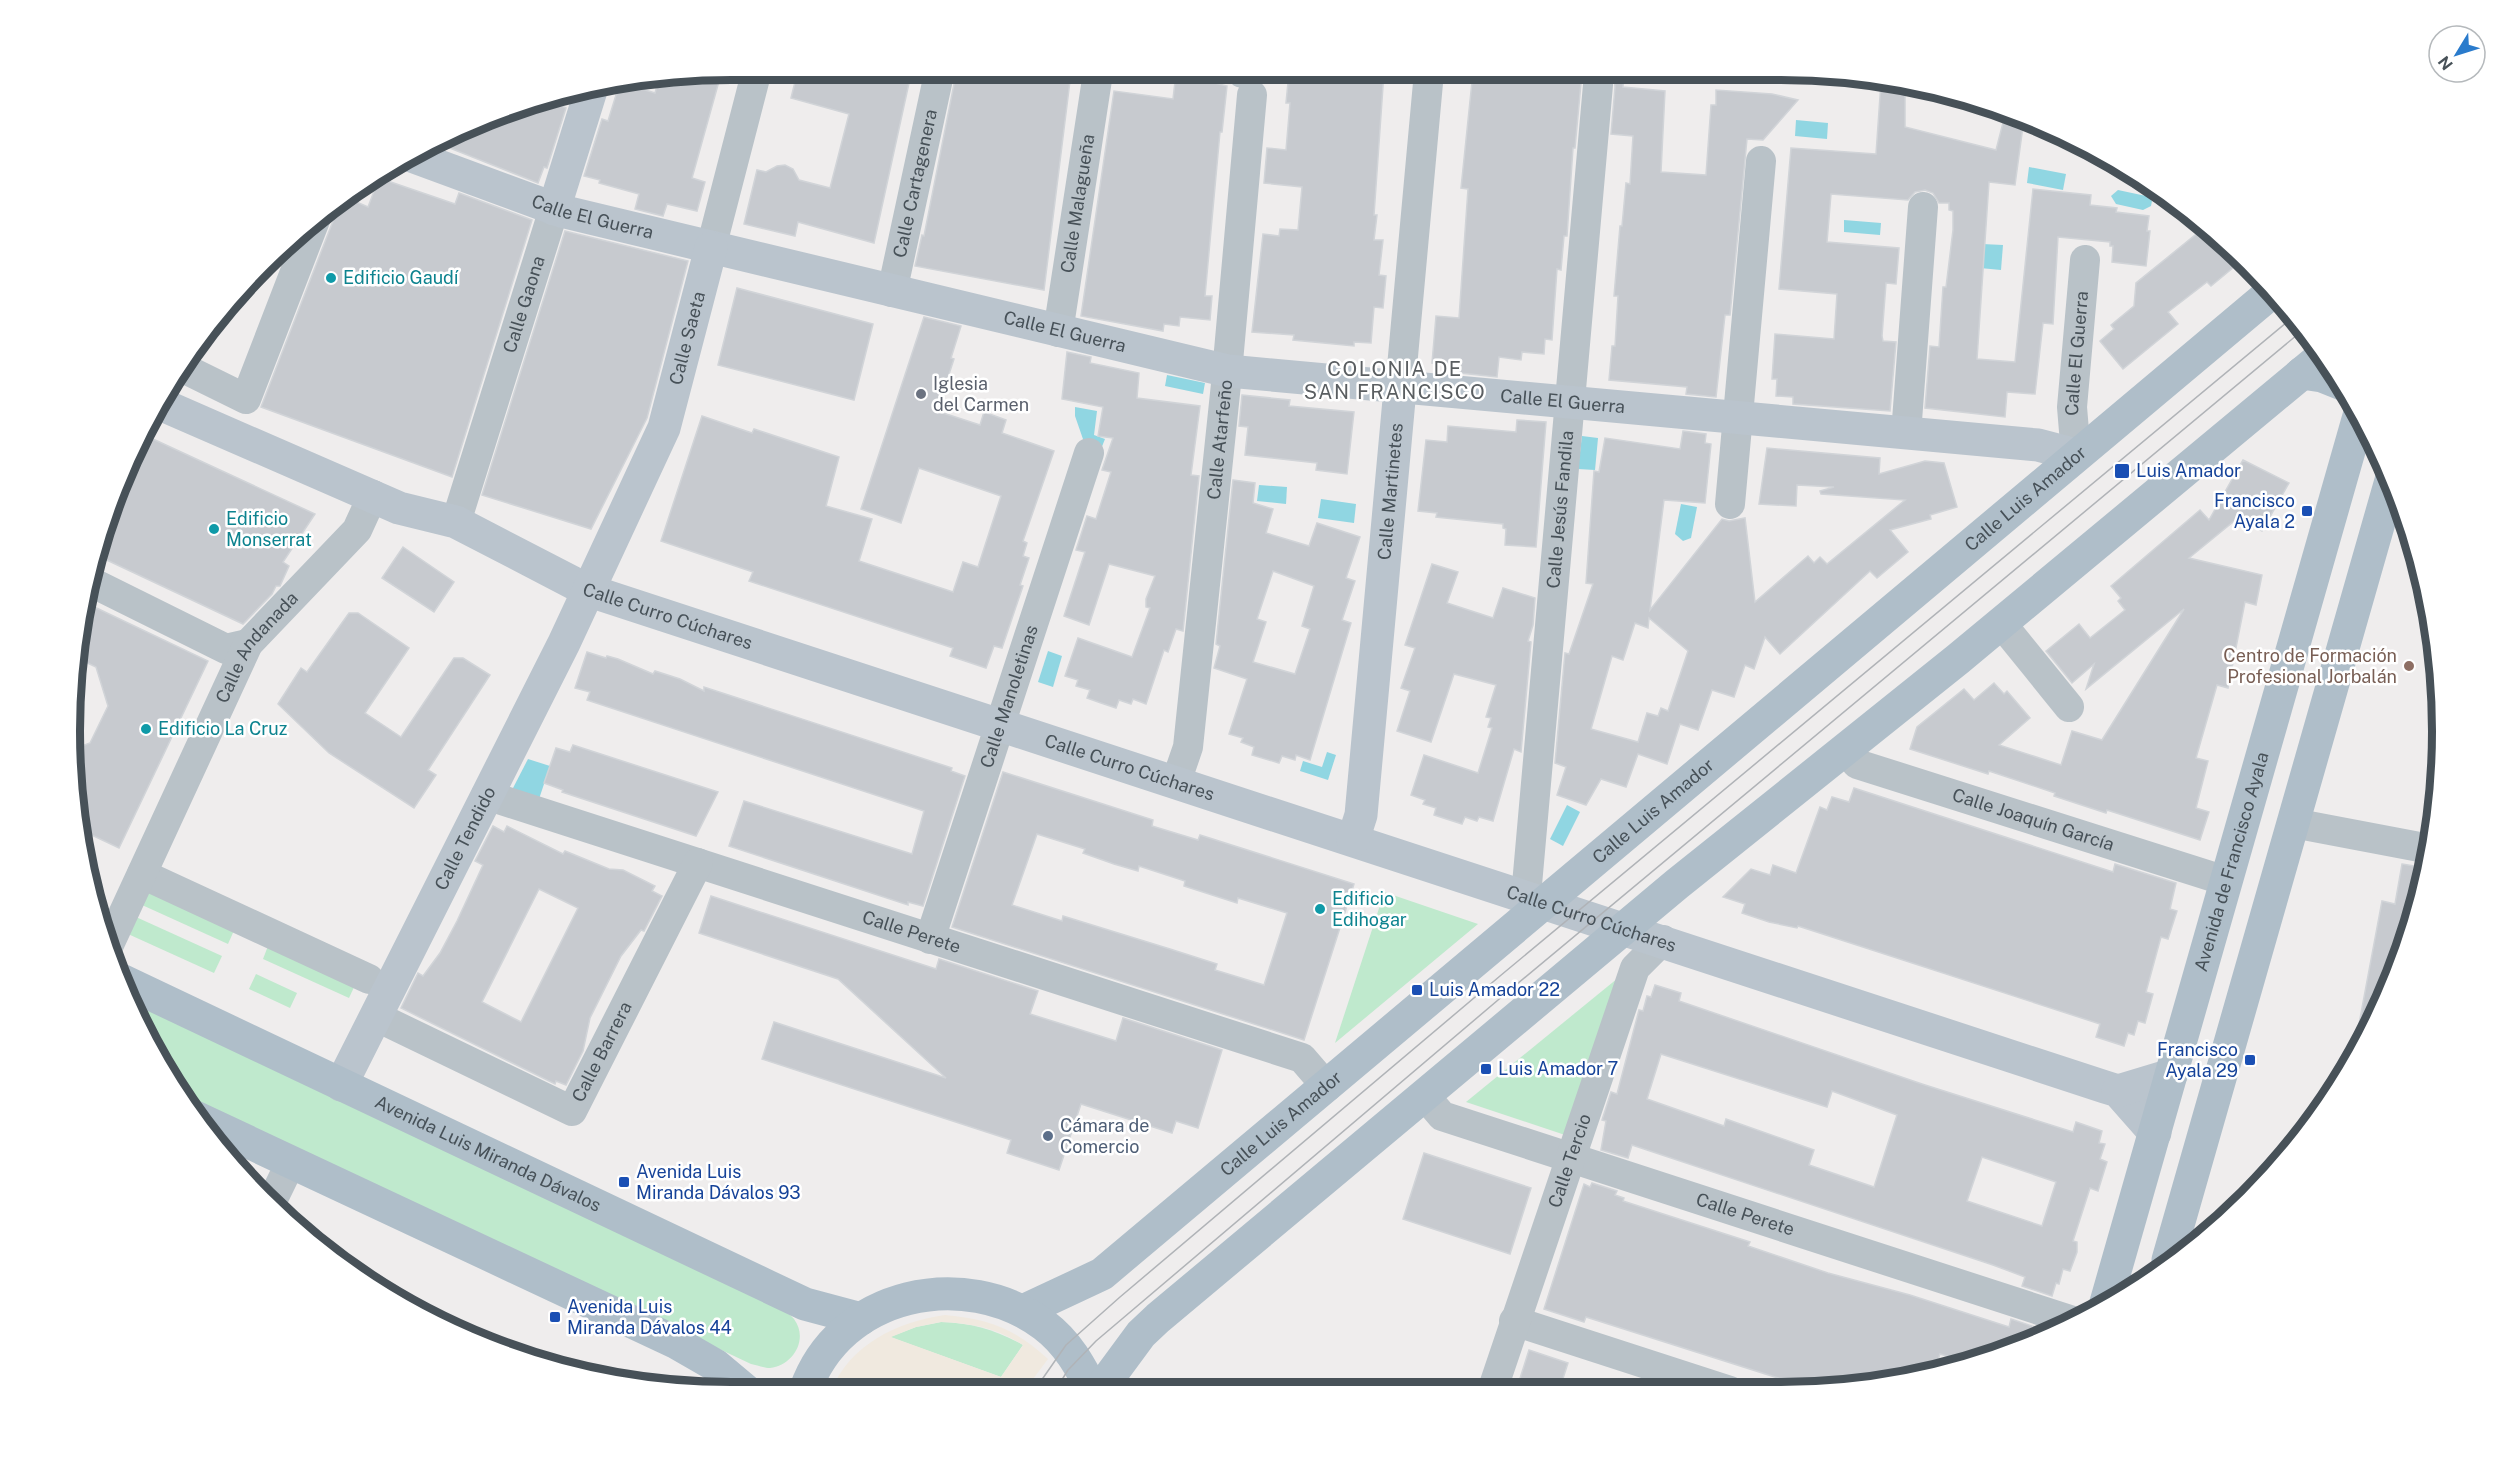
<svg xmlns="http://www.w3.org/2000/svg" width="2511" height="1461" font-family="'Public Sans',sans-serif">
	<rect width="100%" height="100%" fill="#efeded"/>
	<g fill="#bfe9cd">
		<polygon points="150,887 236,926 228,944 142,905"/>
		<polygon points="1384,892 1478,924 1335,1043 1384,893"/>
		<polygon points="136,917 222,956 214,973 128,934"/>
		<polygon points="268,946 355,985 349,998 263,959"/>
		<polygon points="256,974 297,993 290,1008 249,989"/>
		<polygon points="1618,978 1565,1135 1466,1102"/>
		<path d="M130,1000L779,1307C784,1310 790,1314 794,1319C809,1339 793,1366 770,1368C764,1368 757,1365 751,1364L180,1094L157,1061Z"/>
		<polygon points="337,1260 544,1362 518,1357 363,1281"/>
		<path d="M941,1322C972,1323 996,1330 1023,1345L1001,1377L890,1337L916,1327Z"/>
	</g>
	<path fill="#f0e9df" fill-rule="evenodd" d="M945,1315C990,1319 1015,1329 1048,1359L1024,1391H831C851,1343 898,1322 945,1315ZM941,1322C971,1323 997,1328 1023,1345L1001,1377L891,1337L916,1327Z"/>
	<g fill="#90d6e2">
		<polygon points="1796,120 1828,123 1827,139 1795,136"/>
		<polygon points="2029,167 2066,174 2063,190 2027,183"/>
		<polygon points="2118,190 2146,196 2152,201 2151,206 2143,210 2116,204 2111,196"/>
		<polygon points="1844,220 1881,223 1880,235 1844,232"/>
		<polygon points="1982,244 2003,245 2001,270 1980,268"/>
		<polygon points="1167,375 1205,383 1203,394 1165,386"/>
		<polygon points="1075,407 1097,411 1094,435 1105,439 1101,449 1084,442 1075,416"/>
		<polygon points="1582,436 1598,438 1595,470 1578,469"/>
		<polygon points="1259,485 1287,487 1286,504 1257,501"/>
		<polygon points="1321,499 1356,504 1354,523 1318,518"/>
		<polygon points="1681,504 1697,507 1691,538 1683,541 1675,534"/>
		<polygon points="1048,651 1062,656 1053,687 1038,682"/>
		<polygon points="1327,752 1336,755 1328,780 1300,771 1303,761 1322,767"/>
		<polygon points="528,759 550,766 539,799 512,790"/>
		<polygon points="1567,805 1580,812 1563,846 1550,839"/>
	</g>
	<g fill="#c7cacf" stroke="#d1d4d8" stroke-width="1.5" fill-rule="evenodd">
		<polygon points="1547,71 1588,71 1581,83 1575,148 1573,148 1567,236 1564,236 1561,270 1557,269 1552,340 1545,339 1544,354 1522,352 1521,360 1499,357 1497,377 1460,373 1460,366 1432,363 1436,316 1459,318 1468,189 1461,188 1473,72"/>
		<polygon points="1608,71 1624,71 1623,87 1665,91 1661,172 1706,175 1711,105 1716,105 1716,90 1772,94 1798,100 1763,140 1747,139 1730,315 1725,315 1716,397 1686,394 1687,387 1609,380 1612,346 1615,346 1618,296 1614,296 1620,226 1622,226 1626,183 1630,184 1633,136 1611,134 1615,87 1614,78"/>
		<polygon points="1289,72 1384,72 1374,215 1377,215 1374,240 1383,240 1379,275 1386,276 1383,308 1374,307 1371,343 1354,342 1354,346 1293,340 1294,335 1252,332 1263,234 1279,236 1280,229 1298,230 1302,187 1264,183 1267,148 1286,150 1290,103 1286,103"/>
		<polygon points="1071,73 1044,290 915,266 922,235 924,236 956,74"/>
		<polygon points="1176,73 1227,86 1222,132 1220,132 1205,296 1212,296 1210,320 1180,317 1179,326 1164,324 1163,331 1081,316 1114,91 1173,99"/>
		<polygon points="721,74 692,178 705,182 697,211 667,204 663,216 635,209 639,194 599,183 600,180 584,176 602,119 608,121 620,82 655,93 660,75"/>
		<polygon points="797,74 911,74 874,243 798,222 795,236 744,224 757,170 766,172 777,166 785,165 793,169 799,180 830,188 849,114 791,98"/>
		<polygon points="1881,82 1905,86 1905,127 1996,150 2006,111 2024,119 2015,185 1989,182 1977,359 2015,362 2033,189 2091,195 2090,205 2117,208 2116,212 2149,216 2147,231 2150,231 2146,266 2112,262 2113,246 2110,246 2110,242 2058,237 2053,324 2043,323 2035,394 2007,392 2005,417 1925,408 1930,346 1939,347 1943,287 1946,287 1953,230 1953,211 1949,210 1949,203 1939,203 1933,193 1925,190 1915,192 1908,200 1831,194 1827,242 1899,248 1896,284 1886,283 1882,336 1883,341 1896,342 1890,411 1793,404 1793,397 1776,396 1777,379 1772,379 1775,334 1834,339 1837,294 1779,289 1791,148 1876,154"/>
		<polygon points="544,98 566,108 547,168 544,167 538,183 432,141 518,104"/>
		<polygon points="379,178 455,204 459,193 532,220 452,477 261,407 333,221 334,212 330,204 343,196 368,207"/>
		<polygon points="2205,227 2239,255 2236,258 2240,262 2211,286 2207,282 2168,312 2178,324 2123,369 2100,341 2114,329 2111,325 2134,306 2136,283"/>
		<polygon points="565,231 688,261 647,418 591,529 482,495"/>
		<polygon points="737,288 873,324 854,400 718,365"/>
		<polygon points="924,317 961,326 951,358 954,359 937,411 980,425 984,412 1006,420 1002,433 1054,451 1023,541 1027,543 1023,556 1029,558 1020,585 1023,586 1002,648 994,646 986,668 950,656 953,648 749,581 753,572 661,541 702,416 752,433 754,429 839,457 826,506 872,519 859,561 953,592 963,562 978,567 1001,496 919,468 901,523 861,509"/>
		<polygon points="1067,352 1091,357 1090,363 1139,373 1137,398 1200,406 1191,475 1199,476 1183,631 1176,629 1168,652 1164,650 1146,704 1133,699 1131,704 1119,700 1116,708 1101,703 1087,698 1090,690 1076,686 1078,680 1065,676 1078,638 1132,657 1150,608 1146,607 1146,599 1155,576 1109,564 1089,625 1064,616 1085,552 1076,550 1087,516 1096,519 1111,472 1102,470 1113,438 1098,436 1103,407 1062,399"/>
		<polygon points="1242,395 1290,400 1289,406 1354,412 1347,474 1316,470 1317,463 1245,455 1248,427 1239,426"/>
		<polygon points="1517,420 1546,422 1536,547 1505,545 1506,529 1503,528 1503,524 1436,517 1437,513 1418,511 1426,440 1447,442 1448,426 1516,432"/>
		<path d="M1683,431L1706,434L1705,443L1711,444L1705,503L1664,500L1650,610L1722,519L1729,521L1745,518L1755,602L1808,556L1814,563L1820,557L1827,564L1905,500L1821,494L1820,491L1834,487L1797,485L1796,506L1759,504L1767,448L1880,458L1879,474L1925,461L1944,463L1957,507L1930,515L1931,519L1890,530L1908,552L1877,578L1870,571L1780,654L1765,637L1754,669L1745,665L1734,697L1712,690L1698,730L1680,724L1667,764L1638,754L1626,787L1601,779L1586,805L1557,795L1566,767L1555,763L1565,653L1569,654L1593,584L1586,583L1594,471L1599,472L1605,438L1680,449ZM1649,618L1688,651L1668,711L1661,708L1658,716L1647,713L1638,742L1591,729L1612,656L1623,660L1635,623L1648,628Z"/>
		<polygon points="140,433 315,514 283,562 289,566 280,586 276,586 272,594 243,624 94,554"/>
		<polygon points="2243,460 2289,483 2262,531 2238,518 2189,558 2262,575 2256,605 2245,602 2228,688 2217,685 2196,758 2208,761 2196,808 2209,812 2200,840 2107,810 2106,813 2054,796 2055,793 1989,771 1988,774 1910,749 1917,727 1964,689 1974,700 1994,683 2004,694 2007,691 2030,718 1999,745 2061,765 2072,731 2102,740 2184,609 2086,689 2094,664 2072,683 2046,651 2079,624 2090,638 2125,610 2118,601 2121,598 2111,586 2200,510 2209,520"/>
		<path d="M1233,480L1255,483L1253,503L1273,509L1266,533L1309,546L1317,523L1360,537L1346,578L1355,581L1342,620L1351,623L1310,760L1296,755L1295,760L1282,756L1279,763L1252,755L1254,747L1241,742L1243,738L1229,734L1247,679L1214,668L1220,646L1216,644ZM1273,571L1314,586L1302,626L1310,629L1295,674L1253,662L1266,622L1257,619Z"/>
		<polygon points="403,547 454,582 434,612 382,578"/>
		<polygon points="1432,564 1458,572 1447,603 1493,618 1503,588 1535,598 1533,625 1528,641 1531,642 1521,752 1514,749 1493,821 1479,817 1477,821 1465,817 1462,824 1434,815 1436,808 1423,804 1425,800 1411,795 1424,755 1478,773 1492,728 1488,727 1491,718 1486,717 1496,685 1454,674 1431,742 1397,731 1410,691 1401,688 1415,648 1405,645"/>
		<polygon points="86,603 208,661 119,848 79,829 71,750 90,743 108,706 96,667 79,659"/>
		<polygon points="349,613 358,613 409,648 365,713 401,737 454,658 463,658 490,675 428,770 436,775 414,808 329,753 278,704 301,668 307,672"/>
		<polygon points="587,652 606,658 607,656 618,659 653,674 655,671 680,679 704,691 704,687 952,768 951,771 965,776 923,906 908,902 908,905 729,846 744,801 912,854 924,811 587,700 590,692 575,688"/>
		<polygon points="573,745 718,792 696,836 562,792 563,790 544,783 556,748 570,752"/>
		<path d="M1003,772L1153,820L1152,826L1198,840L1200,835L1354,884L1304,1040L952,927ZM1037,834L1085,849L1083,853L1114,864L1138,871L1139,866L1185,881L1184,886L1237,903L1238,898L1287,913L1264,985L1215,970L1217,964L1170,949L1063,916L1062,921L1012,905Z"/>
		<polygon points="1854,788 2113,872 2115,864 2176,883 2170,909 2177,911 2168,939 2161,937 2146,992 2153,994 2145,1023 2138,1021 2134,1035 2128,1033 2124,1046 2096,1037 2100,1024 1798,926 1797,928 1769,922 1742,913 1745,904 1723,897 1751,869 1770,875 1773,865 1796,873 1820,807 1827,810 1832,797 1849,802"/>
		<path d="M493,826L504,832L507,826L563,854L565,851L609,869L623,870L655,886L652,891L662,896L644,931L641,930L621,956L590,1018L583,1051L566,1085L556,1081L555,1084L401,1008L418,973L423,976L440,953L457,921L483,865L475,861ZM539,889L578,908L521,1022L482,1002Z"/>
		<polygon points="2402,864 2427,868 2392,983 2361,1042 2356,1040 2382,901 2395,904"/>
		<polygon points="711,896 936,969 939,959 1038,991 1030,1014 1116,1041 1123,1018 1222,1050 1198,1128 1176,1121 1172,1133 1081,1104 1059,1170 1007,1153 1011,1140 762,1059 774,1022 946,1078 838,979 699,933"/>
		<path d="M1655,985L1681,993L1679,1001L1922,1084L2073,1132L2076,1122L2102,1131L2099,1143L2105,1144L2100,1159L2107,1162L2098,1191L2090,1188L2073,1241L2077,1242V1252L2070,1271L2063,1269L2059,1284L2056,1283L2052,1296L2022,1286L2025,1277L1993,1265L1632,1145L1628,1158L1601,1150L1606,1121L1602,1120L1611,1092L1617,1094L1639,1010L1643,1011L1647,996L1651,997ZM1661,1054L1827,1107L1832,1091L1897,1115L1874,1187L1809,1165L1814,1150L1726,1119L1724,1126L1647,1099ZM1982,1157L2056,1182L2042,1226L1967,1201Z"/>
		<polygon points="1424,1153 1531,1188 1510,1254 1403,1219"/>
		<polygon points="1592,1183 1617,1191 1615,1195 1624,1198 1623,1201 1750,1242 1748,1246 1828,1273 1910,1295 2009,1327 2011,1319 2041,1329 2038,1337 1993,1357 1966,1362 1940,1354 1935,1369 1819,1391 1586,1317 1584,1322 1544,1309 1584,1184 1590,1187"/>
		<polygon points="1529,1350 1568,1363 1559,1391 1516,1391"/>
	</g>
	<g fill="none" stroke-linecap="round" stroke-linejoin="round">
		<g stroke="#b9c2c8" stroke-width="30">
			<polyline points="1242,73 1246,73"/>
			<polyline points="711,248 756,74"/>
			<path id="s1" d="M892,292L939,74"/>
			<path id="s2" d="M1058,332L1098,73"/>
			<polyline points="179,366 246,399 317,215"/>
			<polyline points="1400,389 1429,72"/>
			<polyline points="1906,434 1923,207"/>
			<path id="s3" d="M2076,455L2072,407L2085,260"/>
			<polyline points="1730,504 1761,161"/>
			<path id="s4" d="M456,522L554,209"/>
			<polyline points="89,581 226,649 248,644"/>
			<polyline points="2001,623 2069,707"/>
			<path id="s5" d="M1845,749L1857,764L2226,881"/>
			<path id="s6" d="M1176,782L1188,747L1226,384L1252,95"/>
			<path id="s7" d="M486,795L1302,1058L1327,1087"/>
			<polyline points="2293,823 2430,849"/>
			<polyline points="142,874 369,979"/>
			<path id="s8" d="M1526,896L1598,85"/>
			<path id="s9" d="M930,939L1089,453"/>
			<path id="s10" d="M107,949L248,644L357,530L373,495"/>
			<path id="s11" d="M375,1016L572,1111L698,863"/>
			<path id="s12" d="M1425,1096L1442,1116L2073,1321"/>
			<polyline points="271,1203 291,1162"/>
			<polyline points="1514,1321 1730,1391"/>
			<path id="s13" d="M1492,1391L1635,968L1663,940"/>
		</g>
		<g stroke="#bac4cd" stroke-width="33">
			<path id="s14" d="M409,155L561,211L1228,371L2038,445L2076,455"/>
			<polyline points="554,209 592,87"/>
			<path id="s15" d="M158,403L399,508L456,522L587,590L2105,1087L2118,1091L2155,1133"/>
			<path id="s16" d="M1353,840L1361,815L1400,389"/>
			<path id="s17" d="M341,1085L564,643L664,428L711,248"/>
			<polyline points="2118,1091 2171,1075"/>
		</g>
		<g stroke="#afbec9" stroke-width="33">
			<polyline points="2302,373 2322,376 2342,384"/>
			<path id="s18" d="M121,980L805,1304L861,1319"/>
			<polyline points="195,1117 675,1342 715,1365 746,1391"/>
			<polyline points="2168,1260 2392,477"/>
			<path id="s19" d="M2105,1306L2359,416"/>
			<path id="s20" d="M1023,1311L1102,1274L2272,292"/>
			<path d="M805,1391C839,1292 965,1266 1044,1325C1068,1343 1080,1366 1093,1391"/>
			<polyline points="1099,1391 1141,1334 1158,1318 1677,884 1958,659 2324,355"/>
		</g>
		<g stroke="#b0b3b7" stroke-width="1.5">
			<polyline points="1034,1391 1066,1345 1120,1297 1500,976 2293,317"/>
			<polyline points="1055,1391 1068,1370 1096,1341 1511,989 2303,330"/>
		</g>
	</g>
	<g fill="#0f9aa8" stroke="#fff" stroke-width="2">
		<circle cx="331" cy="278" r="6"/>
		<circle cx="214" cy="529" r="6"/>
		<circle cx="146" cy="729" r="6"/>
		<circle cx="1320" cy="909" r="6"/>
	</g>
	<circle fill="#6b7280" stroke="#fff" stroke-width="2" cx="921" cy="394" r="6"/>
	<g fill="#1a4fb4" stroke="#fff" stroke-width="2">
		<rect x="2114" y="463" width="16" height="16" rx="3"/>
		<rect x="2301" y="505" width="12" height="12" rx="3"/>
		<rect x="1411" y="984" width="12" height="12" rx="3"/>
		<rect x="2244" y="1054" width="12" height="12" rx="3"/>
		<rect x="1480" y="1063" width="12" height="12" rx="3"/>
		<rect x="618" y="1176" width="12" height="12" rx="3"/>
		<rect x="549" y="1311" width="12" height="12" rx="3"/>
	</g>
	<circle fill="#8d6e63" stroke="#fff" stroke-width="2" cx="2409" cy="666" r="6"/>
	<circle fill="#5c6f8a" stroke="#fff" stroke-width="2" cx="1048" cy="1136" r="6"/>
	<g text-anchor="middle" stroke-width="5" stroke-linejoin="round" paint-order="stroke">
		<g font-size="18" fill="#475158" stroke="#fff">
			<text dy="6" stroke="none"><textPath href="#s1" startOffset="111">Calle Cartagenera</textPath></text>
			<text dy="6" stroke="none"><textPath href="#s2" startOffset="130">Calle Malagueña</textPath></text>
			<text dy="6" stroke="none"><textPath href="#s14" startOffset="194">Calle El Guerra</textPath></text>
			<text dy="6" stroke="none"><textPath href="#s4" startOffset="228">Calle Gaona</textPath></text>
			<text dy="6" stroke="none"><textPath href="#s14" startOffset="680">Calle El Guerra</textPath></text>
			<text dy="6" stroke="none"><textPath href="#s17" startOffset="825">Calle Saeta</textPath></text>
			<text dy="6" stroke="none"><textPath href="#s3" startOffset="102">Calle El Guerra</textPath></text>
			<text dy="6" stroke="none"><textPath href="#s14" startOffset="1184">Calle El Guerra</textPath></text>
			<text dy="6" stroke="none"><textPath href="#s6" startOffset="346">Calle Atarfeño</textPath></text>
			<text dy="6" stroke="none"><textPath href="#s16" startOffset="351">Calle Martinetes</textPath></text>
			<text dy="6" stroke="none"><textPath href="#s20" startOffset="1293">Calle Luis Amador</textPath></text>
			<text dy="6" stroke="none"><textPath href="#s8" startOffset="388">Calle Jesús Fandila</textPath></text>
			<text dy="6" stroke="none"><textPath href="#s15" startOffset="554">Calle Curro Cúchares</textPath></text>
			<text dy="6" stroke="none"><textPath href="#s10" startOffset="338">Calle Andanada</textPath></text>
			<text dy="6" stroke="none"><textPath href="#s9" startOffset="255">Calle Manoletinas</textPath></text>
			<text dy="6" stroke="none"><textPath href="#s15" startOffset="1040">Calle Curro Cúchares</textPath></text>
			<text dy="6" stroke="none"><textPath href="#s20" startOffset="807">Calle Luis Amador</textPath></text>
			<text dy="6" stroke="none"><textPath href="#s5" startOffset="204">Calle Joaquín García</textPath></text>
			<text dy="6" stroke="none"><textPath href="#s17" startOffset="276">Calle Tendido</textPath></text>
			<text dy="6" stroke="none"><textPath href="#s19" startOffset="462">Avenida de Francisco Ayala</textPath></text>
			<text dy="6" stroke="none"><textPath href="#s15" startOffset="1526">Calle Curro Cúchares</textPath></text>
			<text dy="6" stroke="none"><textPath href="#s7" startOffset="447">Calle Perete</textPath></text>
			<text dy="6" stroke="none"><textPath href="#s11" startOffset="285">Calle Barrera</textPath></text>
			<text dy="6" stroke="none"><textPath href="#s20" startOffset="321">Calle Luis Amador</textPath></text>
			<text dy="6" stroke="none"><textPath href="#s18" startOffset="406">Avenida Luis Miranda Dávalos</textPath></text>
			<text dy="6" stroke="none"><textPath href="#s13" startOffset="243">Calle Tercio</textPath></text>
			<text dy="6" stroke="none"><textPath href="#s12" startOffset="345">Calle Perete</textPath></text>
		</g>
		<g font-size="18" fill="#0d838f" stroke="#fff" text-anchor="start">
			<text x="343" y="284">Edificio Gaudí</text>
			<text x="226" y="525">Edificio<tspan x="226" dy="21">Monserrat</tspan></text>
			<text x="158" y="735">Edificio La Cruz</text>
			<text x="1332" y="905">Edificio<tspan x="1332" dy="21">Edihogar</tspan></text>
		</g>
		<g font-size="18" fill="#5b616d" stroke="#fff" text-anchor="start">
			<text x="933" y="390">Iglesia<tspan x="933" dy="21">del Carmen</tspan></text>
		</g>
		<g font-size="18" fill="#164399" stroke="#fff" text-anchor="start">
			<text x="2136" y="477">Luis Amador</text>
			<text x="2295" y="507" text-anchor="end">Francisco<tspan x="2295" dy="21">Ayala 2</tspan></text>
			<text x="1429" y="996">Luis Amador 22</text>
			<text x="2238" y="1056" text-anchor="end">Francisco<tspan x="2238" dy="21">Ayala 29</tspan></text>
			<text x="1498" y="1075">Luis Amador 7</text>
			<text x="636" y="1178">Avenida Luis<tspan x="636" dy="21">Miranda Dávalos 93</tspan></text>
			<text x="567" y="1313">Avenida Luis<tspan x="567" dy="21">Miranda Dávalos 44</tspan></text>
		</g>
		<g font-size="18" fill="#785e54" stroke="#fff" text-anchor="end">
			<text x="2397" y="662">Centro de Formación<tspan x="2397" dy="21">Profesional Jorbalán</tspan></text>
		</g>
		<g font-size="18" fill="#4e5e75" stroke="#fff" text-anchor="start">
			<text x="1060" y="1132">Cámara de<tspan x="1060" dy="21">Comercio</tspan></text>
		</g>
		<g font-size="20" letter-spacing="1.5" fill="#5a5e61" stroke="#fff">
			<text x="1395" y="376">COLONIA DE<tspan x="1395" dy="23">SAN FRANCISCO</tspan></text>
		</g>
	</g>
	<path d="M0 0H2511V1461H0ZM731 80H1781A651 651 0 0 1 2432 731V731A651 651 0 0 1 1781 1382H731A651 651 0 0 1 80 731V731A651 651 0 0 1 731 80Z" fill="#fff" fill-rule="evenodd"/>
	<path fill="none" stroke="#475158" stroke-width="8" d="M731 80H1781A651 651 0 0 1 2432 731V731A651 651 0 0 1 1781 1382H731A651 651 0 0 1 80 731V731A651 651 0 0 1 731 80Z"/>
	<g transform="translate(2457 54) rotate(232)"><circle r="28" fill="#ffffff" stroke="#b5b9bc" stroke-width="1.5"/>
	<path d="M0-4.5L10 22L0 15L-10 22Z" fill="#2a7bcc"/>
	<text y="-9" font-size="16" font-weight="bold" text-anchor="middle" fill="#475158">N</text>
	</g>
</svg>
